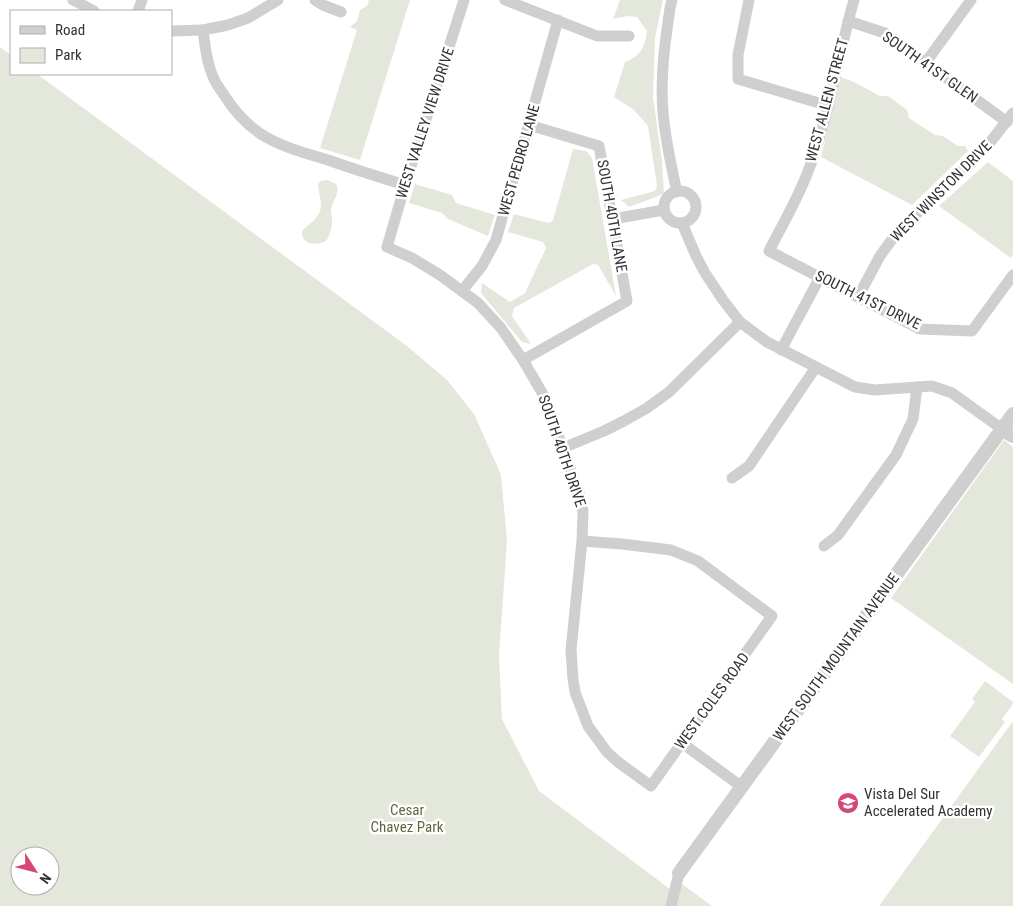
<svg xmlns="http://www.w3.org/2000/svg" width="1013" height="906" font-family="'Roboto Condensed',sans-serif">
	<rect width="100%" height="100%" fill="#fff"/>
	<g fill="#e4e8dc" fill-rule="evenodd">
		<polygon points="369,0 410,0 360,160 320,148 357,30 350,27 357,21 360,10 367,6"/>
		<path d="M620,0H663L655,38L653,97L662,161L664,194L629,207L621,200L655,191L657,186L648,126L634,110L614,97L625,62C641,56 645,47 647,31L637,17L628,16L613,19Z"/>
		<path d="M0,47L11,55V74H37L407,346L447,380L474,414L501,475L507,540L499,656L502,719L539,791L674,892L682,884L712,906H0ZM20,856H50V886H20Z"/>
		<polygon points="841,77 854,82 880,96 888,96 907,110 909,118 935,135 943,136 958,146 965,146 968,151 912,205 821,157"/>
		<polygon points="573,149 586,151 592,158 616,296 598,265 593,264 514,308 512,316 531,344 522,342 481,293 482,283 510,302 525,293 546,248 543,242 508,232 514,214 549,223 553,220"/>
		<polygon points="988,162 1013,181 1013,254 1011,258 939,206"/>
		<path d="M327,180L336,184C341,194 332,200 331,210C331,214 332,215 332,218C333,226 330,235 326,241C316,246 301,245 302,231C309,224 321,217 321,205C321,198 318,191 318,184L321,181Z"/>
		<polygon points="415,184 452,195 456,203 495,215 488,236 448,219 442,213 409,203"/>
		<polygon points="1004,440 1013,447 1013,684 891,598"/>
		<polygon points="985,681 1013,702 1013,704 1002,719 1005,722 979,757 950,736 975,702 972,699"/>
		<polygon points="1013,721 1013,906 879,906"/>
	</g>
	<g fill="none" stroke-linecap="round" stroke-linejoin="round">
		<g stroke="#cfcfcf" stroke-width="11">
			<polyline points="73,0 94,11"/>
			<polyline points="315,0 323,5 341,12"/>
			<polyline points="464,0 405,185 387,247 412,258 440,275 478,303 501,328 523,360 544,396 580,496 583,512 582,541 571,650 573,679 575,692 588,726 607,752 618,762 651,786 772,616 698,561 671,550 622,544 582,541"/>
			<polyline points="505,0 597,36 629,36"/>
			<path d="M672,0L670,8C665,42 660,77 663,112C665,139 671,165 677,192"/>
			<polyline points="749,0 738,55 738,79 829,106"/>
			<path d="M854,0C839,51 832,104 814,155C803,189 785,220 769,251L920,329L972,331L1013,275"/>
			<polyline points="138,11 142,0"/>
			<polyline points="848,21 885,33 1007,122"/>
			<polyline points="203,30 228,25 248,18 278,0"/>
			<path d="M171,31L203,30C205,46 207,64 214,79C216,84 221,90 224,95C252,139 281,146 328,160C353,169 379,177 405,185"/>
			<polyline points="926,62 971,0"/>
			<circle cx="680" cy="207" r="16"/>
			<polyline points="613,219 664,210"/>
			<polyline points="682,223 696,256 705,273 723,300 740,322 767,342 855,387 875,390 932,386 952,393 1002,429"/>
			<polyline points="462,291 482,266 496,240 558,20"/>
			<polyline points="858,297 880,256 893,238 910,220 988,145 1013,113"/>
			<polyline points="781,350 820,277"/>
			<polyline points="523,360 627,301 599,146 529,125"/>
			<polyline points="563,448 604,431 624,421 647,408 669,392 740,322"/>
			<polyline points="732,478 749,466 816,367"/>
			<polyline points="824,546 838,535 896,455 913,419 917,387"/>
			<polyline points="682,743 742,787"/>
			<polyline points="671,906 679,873"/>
		</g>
		<g stroke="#cfcfcf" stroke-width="14">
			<polyline points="1002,429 1013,436"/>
			<polyline points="679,873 1013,414"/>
		</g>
	</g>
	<defs>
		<g id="school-disc" transform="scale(1.125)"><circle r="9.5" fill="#d54874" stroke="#fff"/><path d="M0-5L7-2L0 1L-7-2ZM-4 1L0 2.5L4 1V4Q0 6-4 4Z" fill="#fff"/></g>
	</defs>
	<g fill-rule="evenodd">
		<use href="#school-disc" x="848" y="803"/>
	</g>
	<g text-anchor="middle" stroke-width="5" stroke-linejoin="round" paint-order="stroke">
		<g font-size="15" fill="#323232" stroke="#fff">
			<text transform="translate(930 67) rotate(35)" y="5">SOUTH 41ST GLEN</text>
			<text transform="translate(827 100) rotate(-75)" y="5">WEST ALLEN STREET</text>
			<text transform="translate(425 123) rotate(-72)" y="5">WEST VALLEY VIEW DRIVE</text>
			<text transform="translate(519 160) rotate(-74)" y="5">WEST PEDRO LANE</text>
			<text transform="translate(941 191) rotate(-45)" y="5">WEST WINSTON DRIVE</text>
			<text transform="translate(612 216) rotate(80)" y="5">SOUTH 40TH LANE</text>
			<text transform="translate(868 300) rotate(26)" y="5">SOUTH 41ST DRIVE</text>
			<text transform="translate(562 451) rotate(71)" y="5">SOUTH 40TH DRIVE</text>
			<text transform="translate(836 657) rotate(-54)" y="5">WEST SOUTH MOUNTAIN AVENUE</text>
			<text transform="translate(712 701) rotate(-54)" y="5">WEST COLES ROAD</text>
		</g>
		<g font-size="15" fill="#323232" stroke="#fff" text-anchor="start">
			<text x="864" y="799">Vista Del Sur<tspan x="864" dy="17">Accelerated Academy</tspan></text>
		</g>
		<g font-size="15" fill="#5f6a43" stroke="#fff">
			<text x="407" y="815">Cesar<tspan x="407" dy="17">Chavez Park</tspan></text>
		</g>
	</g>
	<rect x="10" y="10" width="162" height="65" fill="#ffffff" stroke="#adadad"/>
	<rect x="20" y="26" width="25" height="8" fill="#cfcfcf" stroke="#adadad"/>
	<text x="55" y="35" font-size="15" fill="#323232">Road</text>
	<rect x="20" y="48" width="25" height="15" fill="#e4e8dc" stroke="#adadad"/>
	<text x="55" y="60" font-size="15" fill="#323232">Park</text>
	<g transform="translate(35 871) rotate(126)"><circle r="24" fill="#ffffff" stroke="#adadad"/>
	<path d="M0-4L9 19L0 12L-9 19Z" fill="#d54874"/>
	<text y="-8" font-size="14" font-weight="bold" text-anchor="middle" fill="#323232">N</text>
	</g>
</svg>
